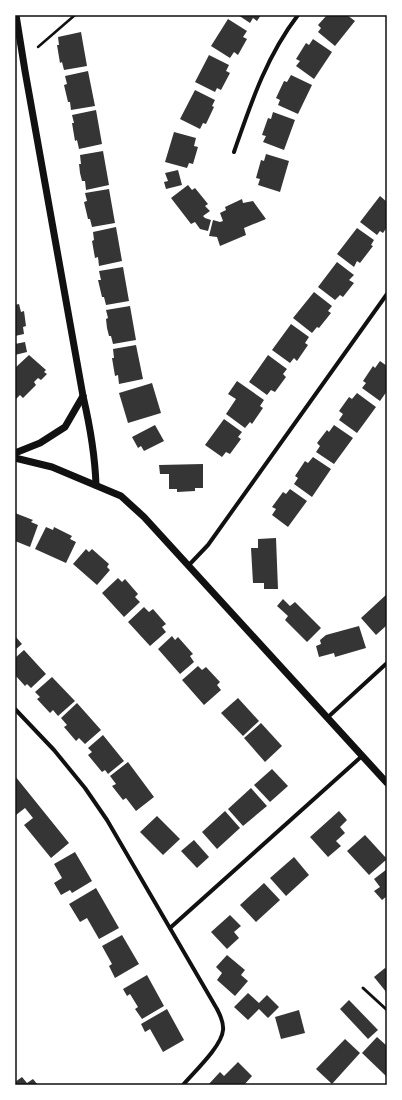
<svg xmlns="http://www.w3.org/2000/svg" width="402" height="1100" font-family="'Alegreya Sans',sans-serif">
	<rect width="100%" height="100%" fill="#fff"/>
	<g fill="#353535">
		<polygon points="238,15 261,15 257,21 253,18 250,23"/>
		<polygon points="327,15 347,15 355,21 335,46 318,32 321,28 318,25"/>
		<polygon points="228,19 247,31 243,37 247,39 238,55 234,52 230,58 211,46"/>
		<polygon points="81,32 87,66 64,70 62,62 60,63 57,45 59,45 58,37"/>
		<polygon points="313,39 332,52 314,79 296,66 300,61 296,59 306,43 309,45"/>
		<polygon points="209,55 229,65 226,71 230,73 221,90 217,88 215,92 195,82"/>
		<polygon points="88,71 95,106 71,110 70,102 68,102 64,85 67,84 65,76"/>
		<polygon points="291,75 312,85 298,114 278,105 280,100 276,98 284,81 287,82"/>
		<polygon points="195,90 215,100 212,106 214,107 206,124 203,123 200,129 180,119"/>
		<polygon points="96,110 102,144 79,149 77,140 75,141 72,123 74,123 72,115"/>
		<polygon points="273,112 295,120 284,150 263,142 266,136 262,135 268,118 271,119"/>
		<polygon points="174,132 196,138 194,146 198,147 193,164 189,163 187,168 165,162"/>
		<polygon points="103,151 109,185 86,190 85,181 82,181 80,173 79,164 81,164 80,155"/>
		<polygon points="266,154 289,161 280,192 258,185 260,179 256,178 261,160 264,161"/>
		<polygon points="178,170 182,185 166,189 164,182 168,181 165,173"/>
		<polygon points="188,185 192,190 195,188 208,204 205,206 210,211 203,216 205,218 211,220 208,231 200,229 195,222 191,224 171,198"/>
		<polygon points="109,189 115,223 92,227 90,219 88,219 84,202 87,201 85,193"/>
		<polygon points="380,196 387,202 387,227 383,233 380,231 377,235 360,222"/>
		<polygon points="242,199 243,203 253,201 266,219 244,228 246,235 220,246 217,237 209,236 213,220 220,222 223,221 220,213 226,210 225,207"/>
		<polygon points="116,227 122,261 99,266 98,257 95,258 92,241 94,240 93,232"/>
		<polygon points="357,228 374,240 371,245 373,246 360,263 357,261 354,267 337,254"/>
		<polygon points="337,262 354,275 349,280 354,283 343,297 340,295 335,300 318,287"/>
		<polygon points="123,267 129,301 106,305 104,297 102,297 98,280 101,280 99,271"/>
		<polygon points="314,292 332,306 328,311 331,313 319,328 317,327 312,333 293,318"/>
		<polygon points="19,304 21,312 24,311 26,326 23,327 24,334 15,336 15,305"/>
		<polygon points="130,306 136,340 113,344 111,336 109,336 107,328 106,319 108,318 106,310"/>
		<polygon points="291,324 309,337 305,343 308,345 297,361 294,358 290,363 272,350"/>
		<polygon points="25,342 27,352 15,355 15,344"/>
		<polygon points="136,345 143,379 119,384 118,375 115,376 112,358 114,358 113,349"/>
		<polygon points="29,355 46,370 44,372 47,374 41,380 38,378 34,382 36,385 23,398 20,395 15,400 15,368"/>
		<polygon points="268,355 287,369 283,374 286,377 275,392 271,390 267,395 249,382"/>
		<polygon points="380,361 387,366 387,391 380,401 362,388 366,383 363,381 373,366 375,368"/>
		<polygon points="237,381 264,400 260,406 263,408 252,424 250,422 245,428 226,414 236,399 228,394"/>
		<polygon points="152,383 161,413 128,423 119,393"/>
		<polygon points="357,393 376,407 357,433 339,420 343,414 339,411 349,397 352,399"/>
		<polygon points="224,419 242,432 238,437 241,439 230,454 226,452 222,457 205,445"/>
		<polygon points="155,425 164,441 144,451 141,446 138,448 132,437"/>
		<polygon points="334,425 353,438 334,464 316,452 320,446 317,443 327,430 329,432"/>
		<polygon points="313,457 331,469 312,497 294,484 298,478 295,476 305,461 308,463"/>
		<polygon points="203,464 203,488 195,488 195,491 177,492 177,489 169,489 169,474 160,474 159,465"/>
		<polygon points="290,489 307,501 288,527 272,515 276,509 272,507 283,492 286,494"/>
		<polygon points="15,513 33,520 31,522 38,525 30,547 15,541"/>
		<polygon points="46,527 53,530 54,527 72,536 70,539 76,542 66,563 35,549"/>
		<polygon points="276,538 278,589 264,589 264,583 253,583 251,548 258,548 258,539"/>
		<polygon points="86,549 89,552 92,549 109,564 107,567 110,570 97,585 73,564"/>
		<polygon points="118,578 122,582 125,579 138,594 135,597 140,602 124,617 102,593"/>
		<polygon points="387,594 387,625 376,635 361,618"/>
		<polygon points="283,599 290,606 295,602 321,628 307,642 285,620 288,616 277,606"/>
		<polygon points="144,607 149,612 153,609 166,624 162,627 166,632 150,646 128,622"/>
		<polygon points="359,626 366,648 335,657 334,653 319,657 316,646 321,644 320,640 326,635"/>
		<polygon points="15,636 22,644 15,650"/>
		<polygon points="172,636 175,640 178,637 193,654 190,656 194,662 180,674 158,649"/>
		<polygon points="24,650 46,674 31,688 27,684 25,686 15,675 15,658"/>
		<polygon points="198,666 202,670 206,667 220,682 217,685 221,690 204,705 182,680"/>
		<polygon points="52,677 75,701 58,716 53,710 50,713 37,699 40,697 35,692"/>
		<polygon points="238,698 259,721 243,736 221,713"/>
		<polygon points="77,703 101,730 85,744 79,738 76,741 64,727 67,725 61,718"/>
		<polygon points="261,723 282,746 265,762 244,738"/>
		<polygon points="103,735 124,761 108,774 105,770 102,772 88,755 92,752 88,748"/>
		<polygon points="128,762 154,797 136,811 126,798 123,800 112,786 116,784 110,776"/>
		<polygon points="272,769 288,786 270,802 254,785"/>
		<polygon points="15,776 69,843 51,858 24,825 33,818 25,808 16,815 15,813"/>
		<polygon points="251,788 267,806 243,826 228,809"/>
		<polygon points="225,811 240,828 217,849 202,832"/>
		<polygon points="339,811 347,820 340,827 345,833 336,841 341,846 328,857 310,837"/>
		<polygon points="157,816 180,839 163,855 140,832"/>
		<polygon points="365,835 387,859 369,875 347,851"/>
		<polygon points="194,840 209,857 197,868 181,851"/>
		<polygon points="75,852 92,881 72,893 70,890 61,895 54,883 62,878 54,864"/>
		<polygon points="294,857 309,875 286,896 270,878"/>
		<polygon points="387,869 387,896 382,900 374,891 380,887 374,879"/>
		<polygon points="264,883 280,900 256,922 240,905"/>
		<polygon points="96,888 119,928 99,939 87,918 80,922 69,904"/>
		<polygon points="230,915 241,926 234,932 239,938 227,949 211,932"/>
		<polygon points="122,935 139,964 115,978 109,966 112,964 102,946"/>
		<polygon points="227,955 245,970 241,975 248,981 235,996 217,980 222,973 216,967"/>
		<polygon points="385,968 387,971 387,993 374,977"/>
		<polygon points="147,975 164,1006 142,1019 135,1009 138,1007 130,994 127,996 123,989"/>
		<polygon points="248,993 259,1003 267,995 279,1007 268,1018 259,1009 248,1020 234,1007"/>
		<polygon points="349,1000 378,1030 368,1039 340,1009"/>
		<polygon points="167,1009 184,1040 163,1052 150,1029 145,1032 141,1024"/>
		<polygon points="299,1010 305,1033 281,1039 275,1017"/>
		<polygon points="377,1037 387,1046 387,1077 362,1053"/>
		<polygon points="345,1039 360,1053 332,1084 316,1069"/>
		<polygon points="238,1062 252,1076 244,1085 208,1085 220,1072 224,1076"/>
		<polygon points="22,1077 27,1083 33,1079 38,1085 15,1085 15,1082"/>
	</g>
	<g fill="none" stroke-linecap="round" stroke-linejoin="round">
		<polyline stroke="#111" stroke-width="2.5" points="38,47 75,15"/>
		<polyline stroke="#111" stroke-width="3" points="363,988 387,1010"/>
		<g stroke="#111" stroke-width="4">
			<path d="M234,152C251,103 266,57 298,15"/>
			<polyline points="188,566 208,545 387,294"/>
			<path d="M15,709L54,750L85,788L107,820L217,1009C220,1015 224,1022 223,1030C222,1046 194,1072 183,1085"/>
			<polyline points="327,718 387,663"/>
			<polyline points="170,928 362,756"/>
		</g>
		<g stroke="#111" stroke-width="7">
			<path d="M16,15L25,71L83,396C90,426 95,455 96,485"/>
			<polyline points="15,453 40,443 65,427 83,396"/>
			<polyline points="15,458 52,467 121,496 144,517 387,783"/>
		</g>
	</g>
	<rect width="402" height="1100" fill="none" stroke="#ffffff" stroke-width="32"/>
	<rect x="16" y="16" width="370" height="1068" fill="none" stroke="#111" stroke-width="1.5"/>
</svg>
